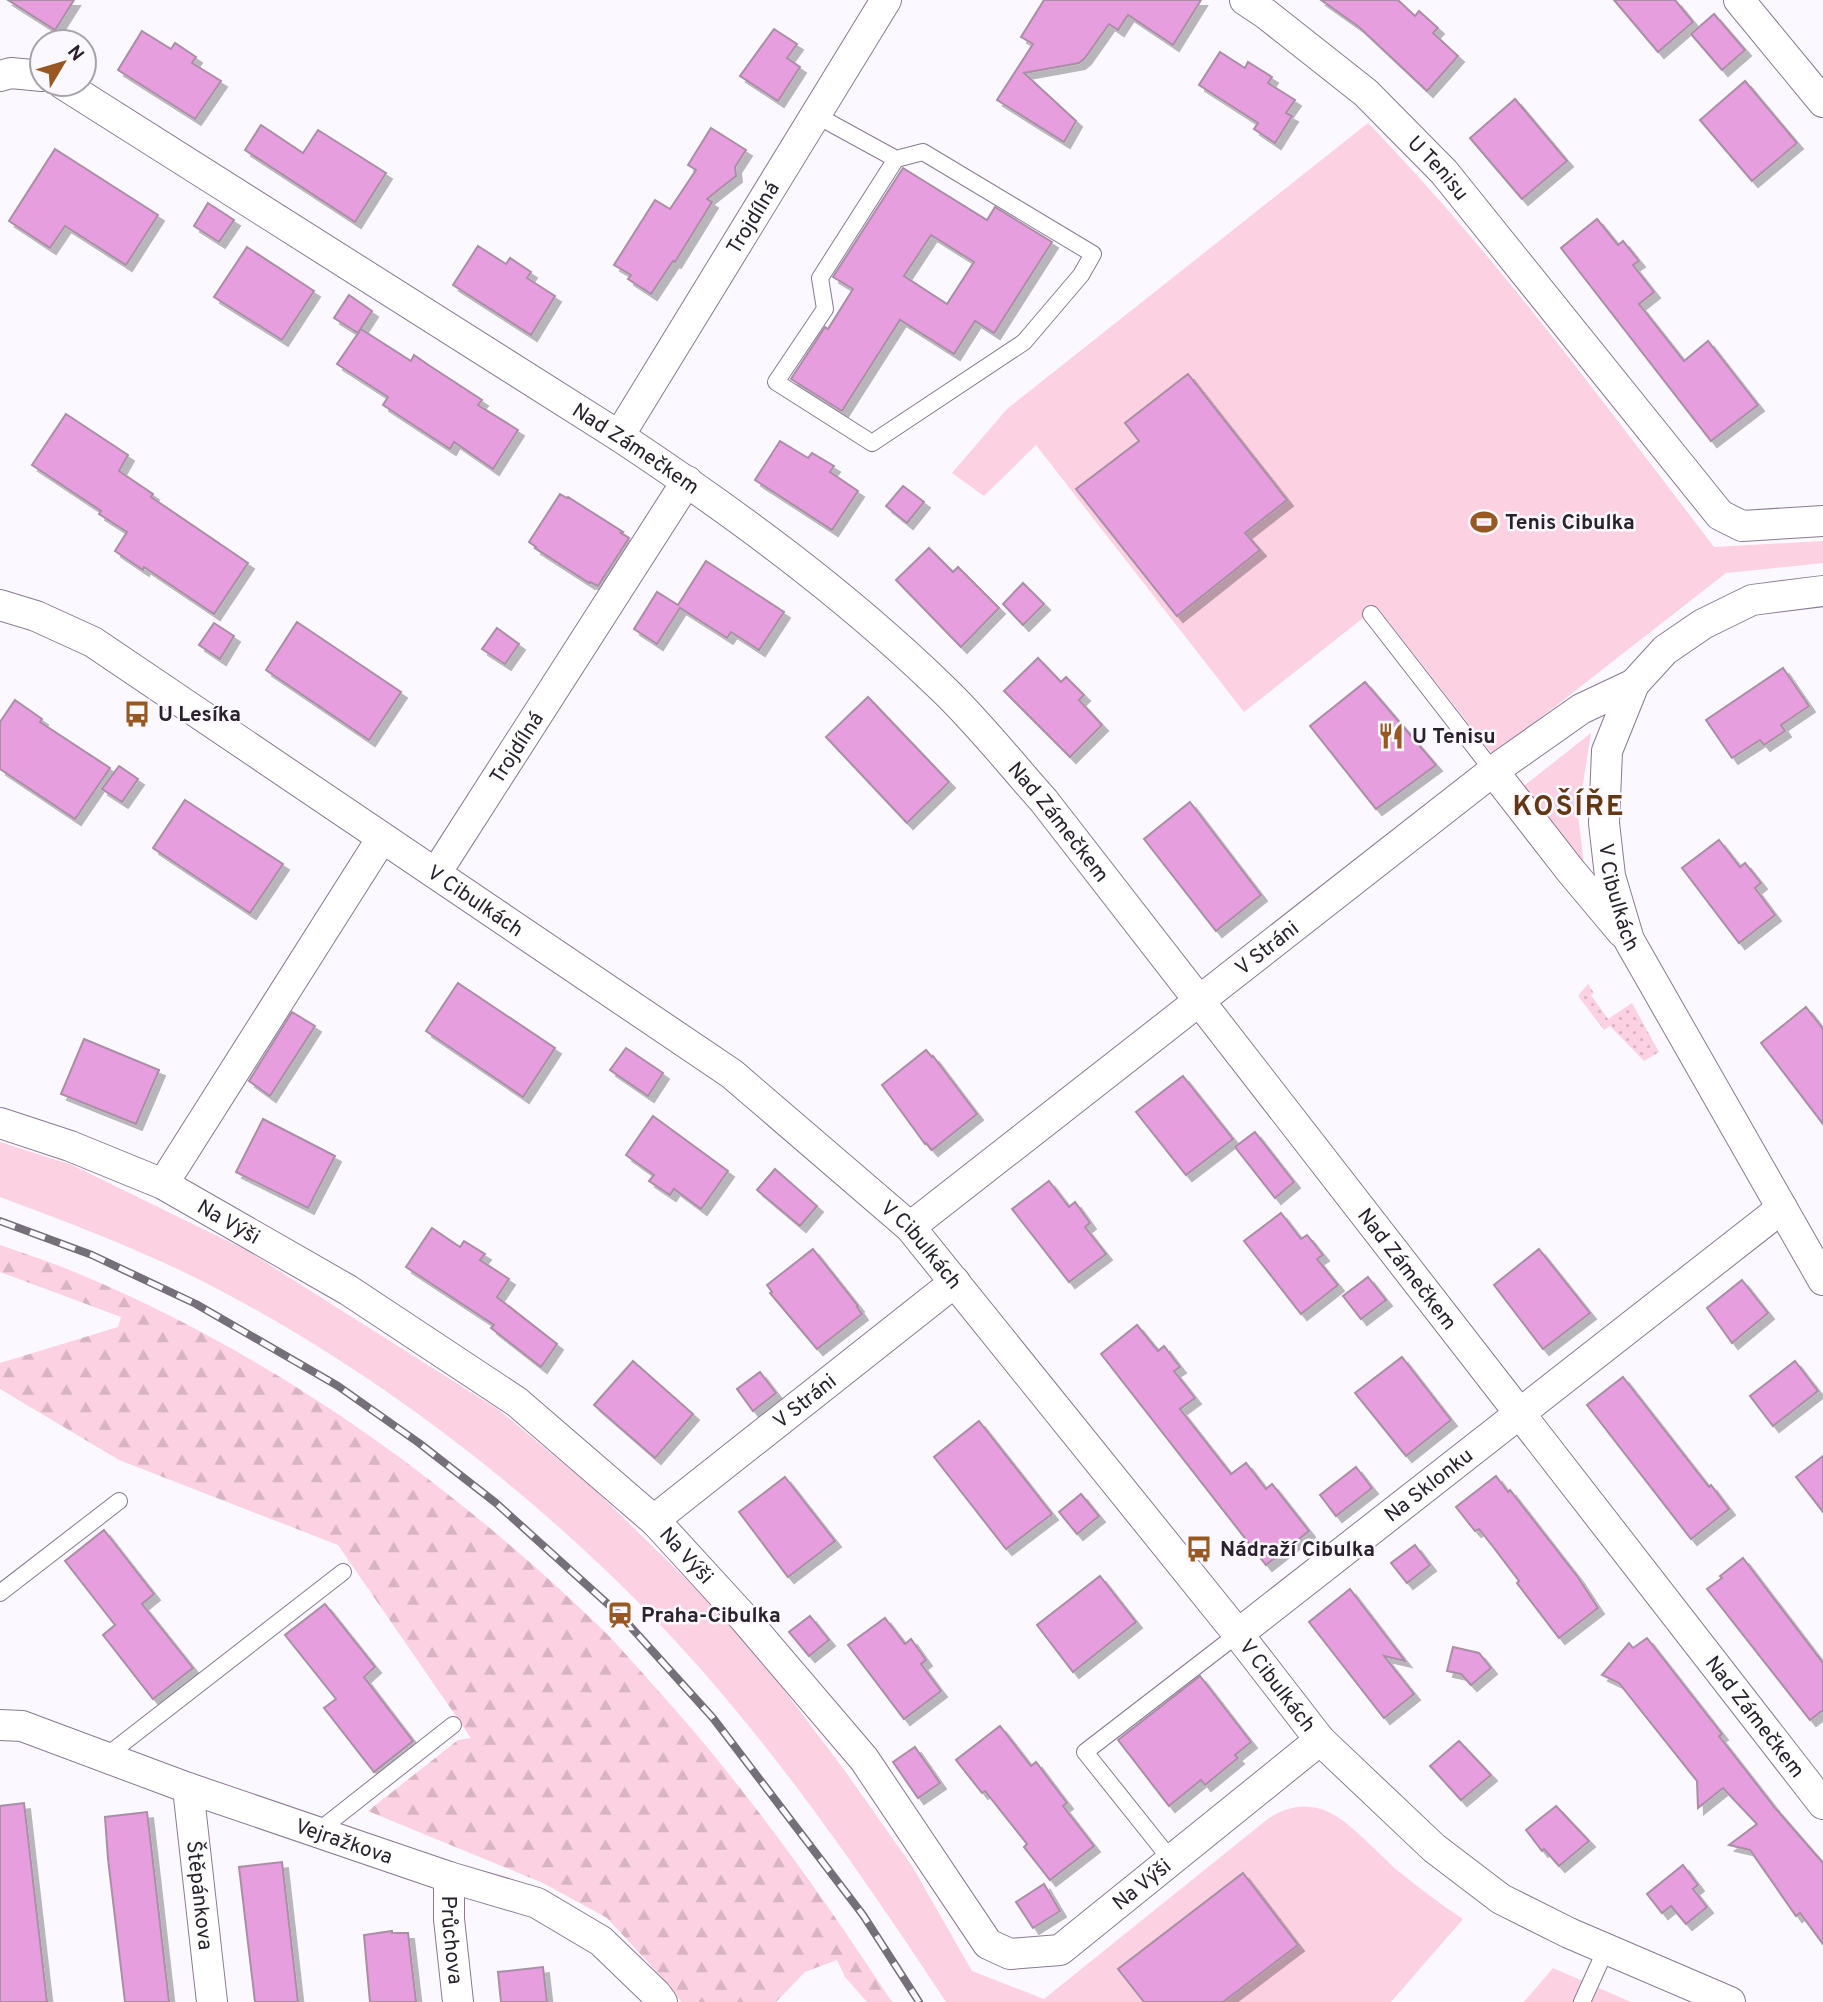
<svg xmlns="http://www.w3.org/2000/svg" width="1823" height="2002" font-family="Overpass,sans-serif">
	<defs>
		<pattern id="forest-firs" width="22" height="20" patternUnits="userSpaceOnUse" patternTransform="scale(1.75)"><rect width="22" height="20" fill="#fcd1e2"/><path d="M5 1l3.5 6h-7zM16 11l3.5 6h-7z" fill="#d8b3c2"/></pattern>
		<pattern id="garden-dots" width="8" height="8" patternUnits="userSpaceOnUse" patternTransform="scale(1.75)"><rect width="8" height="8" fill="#fcd1e2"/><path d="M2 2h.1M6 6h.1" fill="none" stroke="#d8b3c2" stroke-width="1.8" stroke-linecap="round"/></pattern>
		<filter id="shadow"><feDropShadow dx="6" dy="6" stdDeviation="0" flood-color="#0004"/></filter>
	</defs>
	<rect width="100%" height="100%" fill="#fcf8ff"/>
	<g fill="#fcd1e2">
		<path d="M1368,123C1495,254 1603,402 1714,547L1823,541V563L1726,573L1493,755L1377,607L1244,712L1036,445L984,496L952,473L1007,409Z"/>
		<polygon points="1591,733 1578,815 1584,865 1520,789"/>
		<path d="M0,1142L72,1165L246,1250L499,1410L593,1488L741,1633L845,1771L912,1866L972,1971L1044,1999L1269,1818C1285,1808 1302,1803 1321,1809C1346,1816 1376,1852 1397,1870C1418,1887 1440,1904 1463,1919L1391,2002H946C853,1861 755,1719 635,1599C510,1474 363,1364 206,1283C139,1249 70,1223 0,1197Z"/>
		<polygon points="1553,1968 1631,2002 1524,2002"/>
	</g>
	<path fill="url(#forest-firs)" d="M0,1245C28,1255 57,1264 84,1276C278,1358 451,1483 602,1629C620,1647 637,1667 654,1686C743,1784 820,1892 892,2002H867L845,1977L837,1960L805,1972L776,2002H681L670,1986L607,1918L543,1883L368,1811L458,1740L471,1738L338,1545L119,1460L0,1389V1363L118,1327L121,1317L0,1272Z"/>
	<polygon fill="url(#garden-dots)" points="1588,984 1594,993 1591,995 1608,1019 1632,1003 1659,1052 1644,1061 1610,1026 1604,1030 1578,996"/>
	<g fill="#e79ede" stroke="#a98ea5" stroke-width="2" fill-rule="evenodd" filter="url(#shadow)">
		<polygon points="8,0 74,0 55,30"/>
		<polygon points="1044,0 1201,0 1173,45 1128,15 1118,30 1109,24 1085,58 1079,63 1024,73 1076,121 1064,142 997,100 1033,44 1021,37"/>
		<polygon points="1321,0 1398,0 1415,16 1419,11 1438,28 1433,33 1458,56 1427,91 1359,27"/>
		<polygon points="1614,0 1675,0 1693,22 1658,52"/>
		<polygon points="1714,14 1745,50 1722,70 1691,34"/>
		<polygon points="774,29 797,44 787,58 800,67 778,101 740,76"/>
		<polygon points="142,31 171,49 175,43 196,57 192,63 221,81 195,119 118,70"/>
		<polygon points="1220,52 1245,68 1248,62 1272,77 1268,83 1295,100 1286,113 1292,116 1275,143 1254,129 1258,123 1199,85"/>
		<polygon points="1745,81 1797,143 1752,181 1700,120"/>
		<polygon points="1515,99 1567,161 1522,199 1470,138"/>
		<polygon points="261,125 303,153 318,130 386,173 355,222 245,150"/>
		<polygon points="711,128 746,150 735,167 736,176 707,199 712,202 675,262 673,261 651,294 628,279 631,275 614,265 655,200 670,209 696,170 688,165"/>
		<polygon points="55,149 158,215 126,265 65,226 50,248 9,221"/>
		<path d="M903,168L987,220L995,207L1052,242L994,333L975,321L954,354L900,320L842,411L791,379L825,327L828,329L853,289L833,277ZM931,235L974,262L947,304L904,276Z"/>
		<polygon points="208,203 234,220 219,242 194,226"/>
		<polygon points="1597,219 1618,245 1623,241 1639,261 1633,265 1654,292 1639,304 1684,361 1708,341 1758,405 1711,441 1561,248"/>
		<polygon points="478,246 506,264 510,258 531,272 527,278 555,296 531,335 453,285"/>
		<polygon points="247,247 314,291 282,340 214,297"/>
		<polygon points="349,295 372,311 358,333 334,318"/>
		<polygon points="361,329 411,361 414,355 430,366 482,400 478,405 518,430 493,469 454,442 450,449 383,405 388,397 337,364"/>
		<polygon points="1188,374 1287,500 1245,533 1260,550 1177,616 1076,489 1139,441 1125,423"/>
		<polygon points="66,414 128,455 119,471 153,494 151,497 248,563 214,614 144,567 143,570 115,551 127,532 99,514 101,511 32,465"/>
		<polygon points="780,441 808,458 812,453 834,466 830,472 858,491 832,530 755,480"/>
		<polygon points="903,486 924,502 907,523 886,506"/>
		<polygon points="560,494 567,498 568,497 623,532 621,533 629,538 598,586 590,582 589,583 535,548 536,547 529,542"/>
		<polygon points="929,548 953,572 958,567 999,608 961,647 896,580"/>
		<polygon points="706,561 784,612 759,650 731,632 727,638 680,608 657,644 634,629 657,592 678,605"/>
		<polygon points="1023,583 1044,604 1023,625 1003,604"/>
		<polygon points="297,622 401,692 369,740 266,670"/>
		<polygon points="214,623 234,636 220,659 199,645"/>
		<polygon points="497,628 519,644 505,664 482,649"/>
		<polygon points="1038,658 1061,682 1066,677 1084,695 1079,700 1102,725 1070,757 1004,691"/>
		<polygon points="1783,668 1809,706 1781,725 1785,731 1764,745 1760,740 1732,758 1706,720"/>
		<polygon points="1365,682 1436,765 1376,809 1310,726"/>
		<polygon points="868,697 949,782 907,823 826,737"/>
		<polygon points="15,700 42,719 40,722 110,768 75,819 0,769 0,722"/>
		<polygon points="119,766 138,779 122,802 102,789"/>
		<polygon points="185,800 283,864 250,913 153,848"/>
		<polygon points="1190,802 1261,895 1216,931 1144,839"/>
		<polygon points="1719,840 1740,867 1745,863 1761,883 1755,888 1775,915 1739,943 1682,868"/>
		<polygon points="458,983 555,1048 523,1097 426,1031"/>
		<polygon points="1806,1007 1823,1029 1823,1124 1761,1043"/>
		<polygon points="292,1012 315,1026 270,1096 249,1081"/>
		<polygon points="84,1039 159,1070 136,1124 61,1094"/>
		<polygon points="626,1048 663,1073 648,1096 610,1070"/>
		<polygon points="926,1050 932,1057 933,1056 977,1114 932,1150 926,1143 925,1144 882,1085"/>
		<polygon points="1183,1076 1233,1139 1186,1175 1136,1112"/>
		<polygon points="653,1116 728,1171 701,1209 674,1189 670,1195 649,1181 654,1175 626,1155"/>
		<polygon points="263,1119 335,1156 308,1208 236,1172"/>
		<polygon points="1255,1132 1294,1182 1275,1198 1235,1147"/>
		<polygon points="775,1169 817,1206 800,1226 757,1190"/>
		<polygon points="1049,1181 1069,1207 1075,1202 1090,1223 1085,1227 1106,1254 1069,1282 1012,1209"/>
		<polygon points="1281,1213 1301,1239 1307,1235 1323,1255 1317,1259 1338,1285 1301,1314 1244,1241"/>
		<polygon points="432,1228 460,1247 464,1241 485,1254 480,1260 509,1279 497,1297 557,1344 541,1367 491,1328 494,1325 406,1267"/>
		<polygon points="813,1249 858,1306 857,1307 862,1314 817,1349 770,1293 772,1292 767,1285"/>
		<polygon points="1539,1249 1590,1313 1543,1349 1494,1285"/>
		<polygon points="1368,1277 1386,1300 1361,1319 1343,1296"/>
		<polygon points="1742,1280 1768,1313 1732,1343 1707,1308"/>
		<polygon points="1137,1325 1158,1351 1164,1346 1180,1367 1174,1371 1195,1398 1180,1409 1231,1474 1246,1463 1266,1489 1272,1484 1309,1531 1266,1565 1101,1354"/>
		<polygon points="1402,1357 1451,1420 1406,1456 1355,1393"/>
		<polygon points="633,1361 693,1414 655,1458 594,1405"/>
		<polygon points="1795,1361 1818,1391 1773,1426 1750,1396"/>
		<polygon points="760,1372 776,1393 753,1411 737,1389"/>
		<polygon points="1623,1377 1709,1487 1711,1485 1729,1509 1691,1539 1587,1405"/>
		<polygon points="979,1421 1052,1514 1006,1549 934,1457"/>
		<polygon points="1823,1456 1823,1512 1796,1477"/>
		<polygon points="1356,1467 1372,1488 1336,1516 1320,1495"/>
		<polygon points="1496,1476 1508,1492 1510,1490 1577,1576 1598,1608 1559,1638 1517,1583 1519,1581 1494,1548 1479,1529 1475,1531 1456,1507"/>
		<polygon points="785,1477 835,1541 788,1577 739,1512"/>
		<polygon points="1081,1494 1099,1516 1077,1534 1059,1512"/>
		<polygon points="104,1530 154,1594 142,1604 193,1668 153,1699 103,1635 115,1625 65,1561"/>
		<polygon points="1415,1545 1430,1565 1407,1583 1391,1563"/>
		<polygon points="1743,1558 1823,1663 1823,1710 1810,1720 1707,1589 1722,1578 1720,1576"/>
		<polygon points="1100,1576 1136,1622 1073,1672 1037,1625"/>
		<polygon points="1350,1589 1405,1661 1384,1656 1414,1694 1384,1718 1309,1622"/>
		<polygon points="325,1604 375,1667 364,1677 413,1741 374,1772 324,1708 336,1699 285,1635"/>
		<polygon points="810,1616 829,1640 809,1656 789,1632"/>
		<polygon points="885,1618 905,1644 911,1639 926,1660 921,1664 941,1691 904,1719 848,1645"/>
		<polygon points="1647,1638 1722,1734 1719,1736 1776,1809 1823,1863 1823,1944 1800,1913 1796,1916 1750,1850 1729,1845 1757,1824 1723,1788 1698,1808 1697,1781 1619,1683 1602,1675 1629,1643 1633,1648"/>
		<polygon points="1453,1647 1479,1653 1491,1668 1471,1685 1461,1674 1447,1671"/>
		<polygon points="1200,1676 1251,1742 1235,1755 1238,1758 1205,1785 1201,1780 1169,1806 1118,1740"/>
		<polygon points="1000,1726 1031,1766 1036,1762 1067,1803 1063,1806 1094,1846 1050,1880 1024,1847 1027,1844 985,1791 982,1793 956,1760"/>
		<polygon points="1459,1741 1491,1775 1461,1800 1430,1766"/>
		<polygon points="915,1747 940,1783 918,1798 893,1762"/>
		<polygon points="24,1803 47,2002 0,2002 0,1806"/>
		<polygon points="1556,1806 1589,1841 1559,1866 1544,1849 1542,1851 1526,1830"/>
		<polygon points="147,1812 152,1854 169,2002 125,2002 108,1859 105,1817"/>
		<polygon points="282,1862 298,2002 255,2002 239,1867"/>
		<polygon points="1683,1865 1698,1885 1693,1889 1707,1907 1686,1924 1671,1906 1662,1913 1647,1894"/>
		<polygon points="1243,1873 1298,1945 1223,2002 1144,2002 1118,1969"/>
		<polygon points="1044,1884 1060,1911 1033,1928 1016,1902"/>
		<polygon points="392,1931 392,1933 408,1933 416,2002 370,2002 364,1935"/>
		<polygon points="543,1967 547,2002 501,2002 498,1972"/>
	</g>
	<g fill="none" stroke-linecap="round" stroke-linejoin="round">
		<g stroke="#897995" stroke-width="18">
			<g id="service">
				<polyline points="812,113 896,159 820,278 825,309 776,382 872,443 1024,342 1081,275 1093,254 923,152 896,159"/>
				<polyline points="1371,614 1493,771"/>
				<polyline points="0,1593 119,1501"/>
				<polyline points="105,1757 343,1572"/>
				<polyline points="317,1832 453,1725"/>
				<polyline points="1172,1861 1085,1752 1238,1634"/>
				<polyline points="1582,2002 1606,1949"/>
			</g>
		</g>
		<g stroke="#897995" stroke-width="32">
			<g id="minor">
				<path id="s1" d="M1245,0L1266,14L1366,93L1444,172L1720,515L1742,526L1823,521"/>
				<polyline points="1739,0 1823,102"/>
				<polyline points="0,76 11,73 42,76"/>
				<path id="s2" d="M63,84L619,436C732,511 843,592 941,687C978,722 1010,763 1044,801L1823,1804"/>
				<path id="s3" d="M619,436L886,0"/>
				<path id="s4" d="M1823,591L1752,600L1703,624L1665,650L1634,684L1607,751L1604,823L1610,876L1629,940L1823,1280"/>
				<path id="s5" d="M0,605L36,616L93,642L732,1074L910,1227L1238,1634L1320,1740L1434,1848L1501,1899L1569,1933L1730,2002"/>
				<polyline points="1493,771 1570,870 1622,932"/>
				<path id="s6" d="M436,873L687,481"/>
				<path id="s7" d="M0,1123L70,1146L163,1184L348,1290L517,1402L656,1522L743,1617L864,1759L988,1944L1010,1954L1060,1950L1320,1740"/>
				<polyline points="163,1184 382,838"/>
				<path id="s8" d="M910,1227L1493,771L1581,709L1634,684"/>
				<path id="s9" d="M656,1522L664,1512L955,1282"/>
				<path id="s10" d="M1238,1634L1782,1208"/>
				<path id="s11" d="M0,1725L22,1726L188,1788L449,1877L537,1903L601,1941L656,1994L662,2002"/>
				<path id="s12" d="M188,1788L212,2002"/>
				<path id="s13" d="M449,1877V1919L458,2002"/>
			</g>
		</g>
		<use href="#service" stroke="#fff" stroke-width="16"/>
		<use href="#minor" stroke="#fff" stroke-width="30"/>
		<g stroke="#756f79" stroke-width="8">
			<polyline id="rail" points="0,1221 92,1255 196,1304 338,1386 419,1443 496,1503 620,1615 713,1718 863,1915 919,2002"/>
		</g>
		<use href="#rail" stroke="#fcf8ff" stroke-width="5" stroke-dasharray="16" stroke-linecap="butt"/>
	</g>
	<defs>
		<g id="stadium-bare" transform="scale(2.1)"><path d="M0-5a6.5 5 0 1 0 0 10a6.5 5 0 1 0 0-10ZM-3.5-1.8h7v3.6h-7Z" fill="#985822" stroke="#fcf8ff" stroke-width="2.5" paint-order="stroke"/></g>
		<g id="bus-bare" transform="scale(2.1)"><path d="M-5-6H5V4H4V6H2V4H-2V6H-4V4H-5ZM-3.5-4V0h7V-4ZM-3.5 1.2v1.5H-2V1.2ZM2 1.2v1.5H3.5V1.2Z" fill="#985822" stroke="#fcf8ff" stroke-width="2.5" paint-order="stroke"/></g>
		<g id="restaurant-bare" transform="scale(2.1)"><path d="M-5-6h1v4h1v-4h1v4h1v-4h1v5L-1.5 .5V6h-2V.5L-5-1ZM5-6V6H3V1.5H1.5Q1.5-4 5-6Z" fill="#985822" stroke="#fcf8ff" stroke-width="2.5" paint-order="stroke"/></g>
		<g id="station-bare" transform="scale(2.1)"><path d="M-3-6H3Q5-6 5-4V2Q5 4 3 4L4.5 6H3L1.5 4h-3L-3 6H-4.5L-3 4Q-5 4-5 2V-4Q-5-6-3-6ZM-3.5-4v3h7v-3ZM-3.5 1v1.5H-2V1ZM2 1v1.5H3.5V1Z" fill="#985822" stroke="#fcf8ff" stroke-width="2.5" paint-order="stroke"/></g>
	</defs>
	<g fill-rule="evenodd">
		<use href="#stadium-bare" x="1484" y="522"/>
		<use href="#bus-bare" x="137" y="714"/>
		<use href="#restaurant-bare" x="1391" y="736"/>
		<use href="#bus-bare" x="1199" y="1549"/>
		<use href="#station-bare" x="620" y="1615"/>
	</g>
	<g text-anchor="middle" stroke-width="5" stroke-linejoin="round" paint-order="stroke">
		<g font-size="21" fill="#29222e" stroke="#fcf8ff">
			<text dy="7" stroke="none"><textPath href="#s1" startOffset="257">U Tenisu</textPath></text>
			<text dy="7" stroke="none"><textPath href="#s3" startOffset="256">Trojdílná</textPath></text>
			<text dy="7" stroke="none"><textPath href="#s2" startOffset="679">Nad Zámečkem</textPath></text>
			<text dy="7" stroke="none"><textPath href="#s6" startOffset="149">Trojdílná</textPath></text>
			<text dy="7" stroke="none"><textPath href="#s2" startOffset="1246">Nad Zámečkem</textPath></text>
			<text dy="7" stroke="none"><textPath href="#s4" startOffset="438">V Cibulkách</textPath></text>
			<text dy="7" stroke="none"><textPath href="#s5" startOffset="562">V Cibulkách</textPath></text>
			<text dy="7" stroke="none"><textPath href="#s8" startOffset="453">V Stráni</textPath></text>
			<text dy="7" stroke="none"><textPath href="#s7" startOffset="250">Na Výši</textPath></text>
			<text dy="7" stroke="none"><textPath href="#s5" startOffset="1127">V Cibulkách</textPath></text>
			<text dy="7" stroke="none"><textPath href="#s2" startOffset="1813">Nad Zámečkem</textPath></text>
			<text dy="7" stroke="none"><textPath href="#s9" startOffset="192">V Stráni</textPath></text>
			<text dy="7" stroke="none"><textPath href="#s10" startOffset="242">Na Sklonku</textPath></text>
			<text dy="7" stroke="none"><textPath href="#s7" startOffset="819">Na Výši</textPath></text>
			<text dy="7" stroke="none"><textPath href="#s5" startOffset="1694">V Cibulkách</textPath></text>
			<text dy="7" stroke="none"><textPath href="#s2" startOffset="2380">Nad Zámečkem</textPath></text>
			<text dy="7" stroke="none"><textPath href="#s11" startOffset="364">Vejražkova</textPath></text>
			<text dy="7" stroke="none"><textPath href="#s7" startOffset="1491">Na Výši</textPath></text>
			<text dy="7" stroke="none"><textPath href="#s12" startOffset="108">Štěpánkova</textPath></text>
			<text dy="7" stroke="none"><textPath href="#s13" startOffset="63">Průchova</textPath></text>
		</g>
		<g font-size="21" font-weight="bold" fill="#29222e" stroke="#fcf8ff" text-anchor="start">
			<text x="1505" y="529">Tenis Cibulka</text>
			<text x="158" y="721">U Lesíka</text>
			<text x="1412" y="743">U Tenisu</text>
			<text x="1220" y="1556">Nádraží Cibulka</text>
			<text x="641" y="1622">Praha-Cibulka</text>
		</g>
		<g font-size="28" font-weight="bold" letter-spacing="2" fill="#633712" stroke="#fcf8ff">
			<text x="1569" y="815">KOŠÍŘE</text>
		</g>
	</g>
	<g transform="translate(63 63) rotate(52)"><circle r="33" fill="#fcf8ff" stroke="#a8a2ab" stroke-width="2"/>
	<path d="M0-5L12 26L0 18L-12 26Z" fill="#985822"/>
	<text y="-10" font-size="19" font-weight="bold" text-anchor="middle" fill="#29222e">N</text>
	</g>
</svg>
